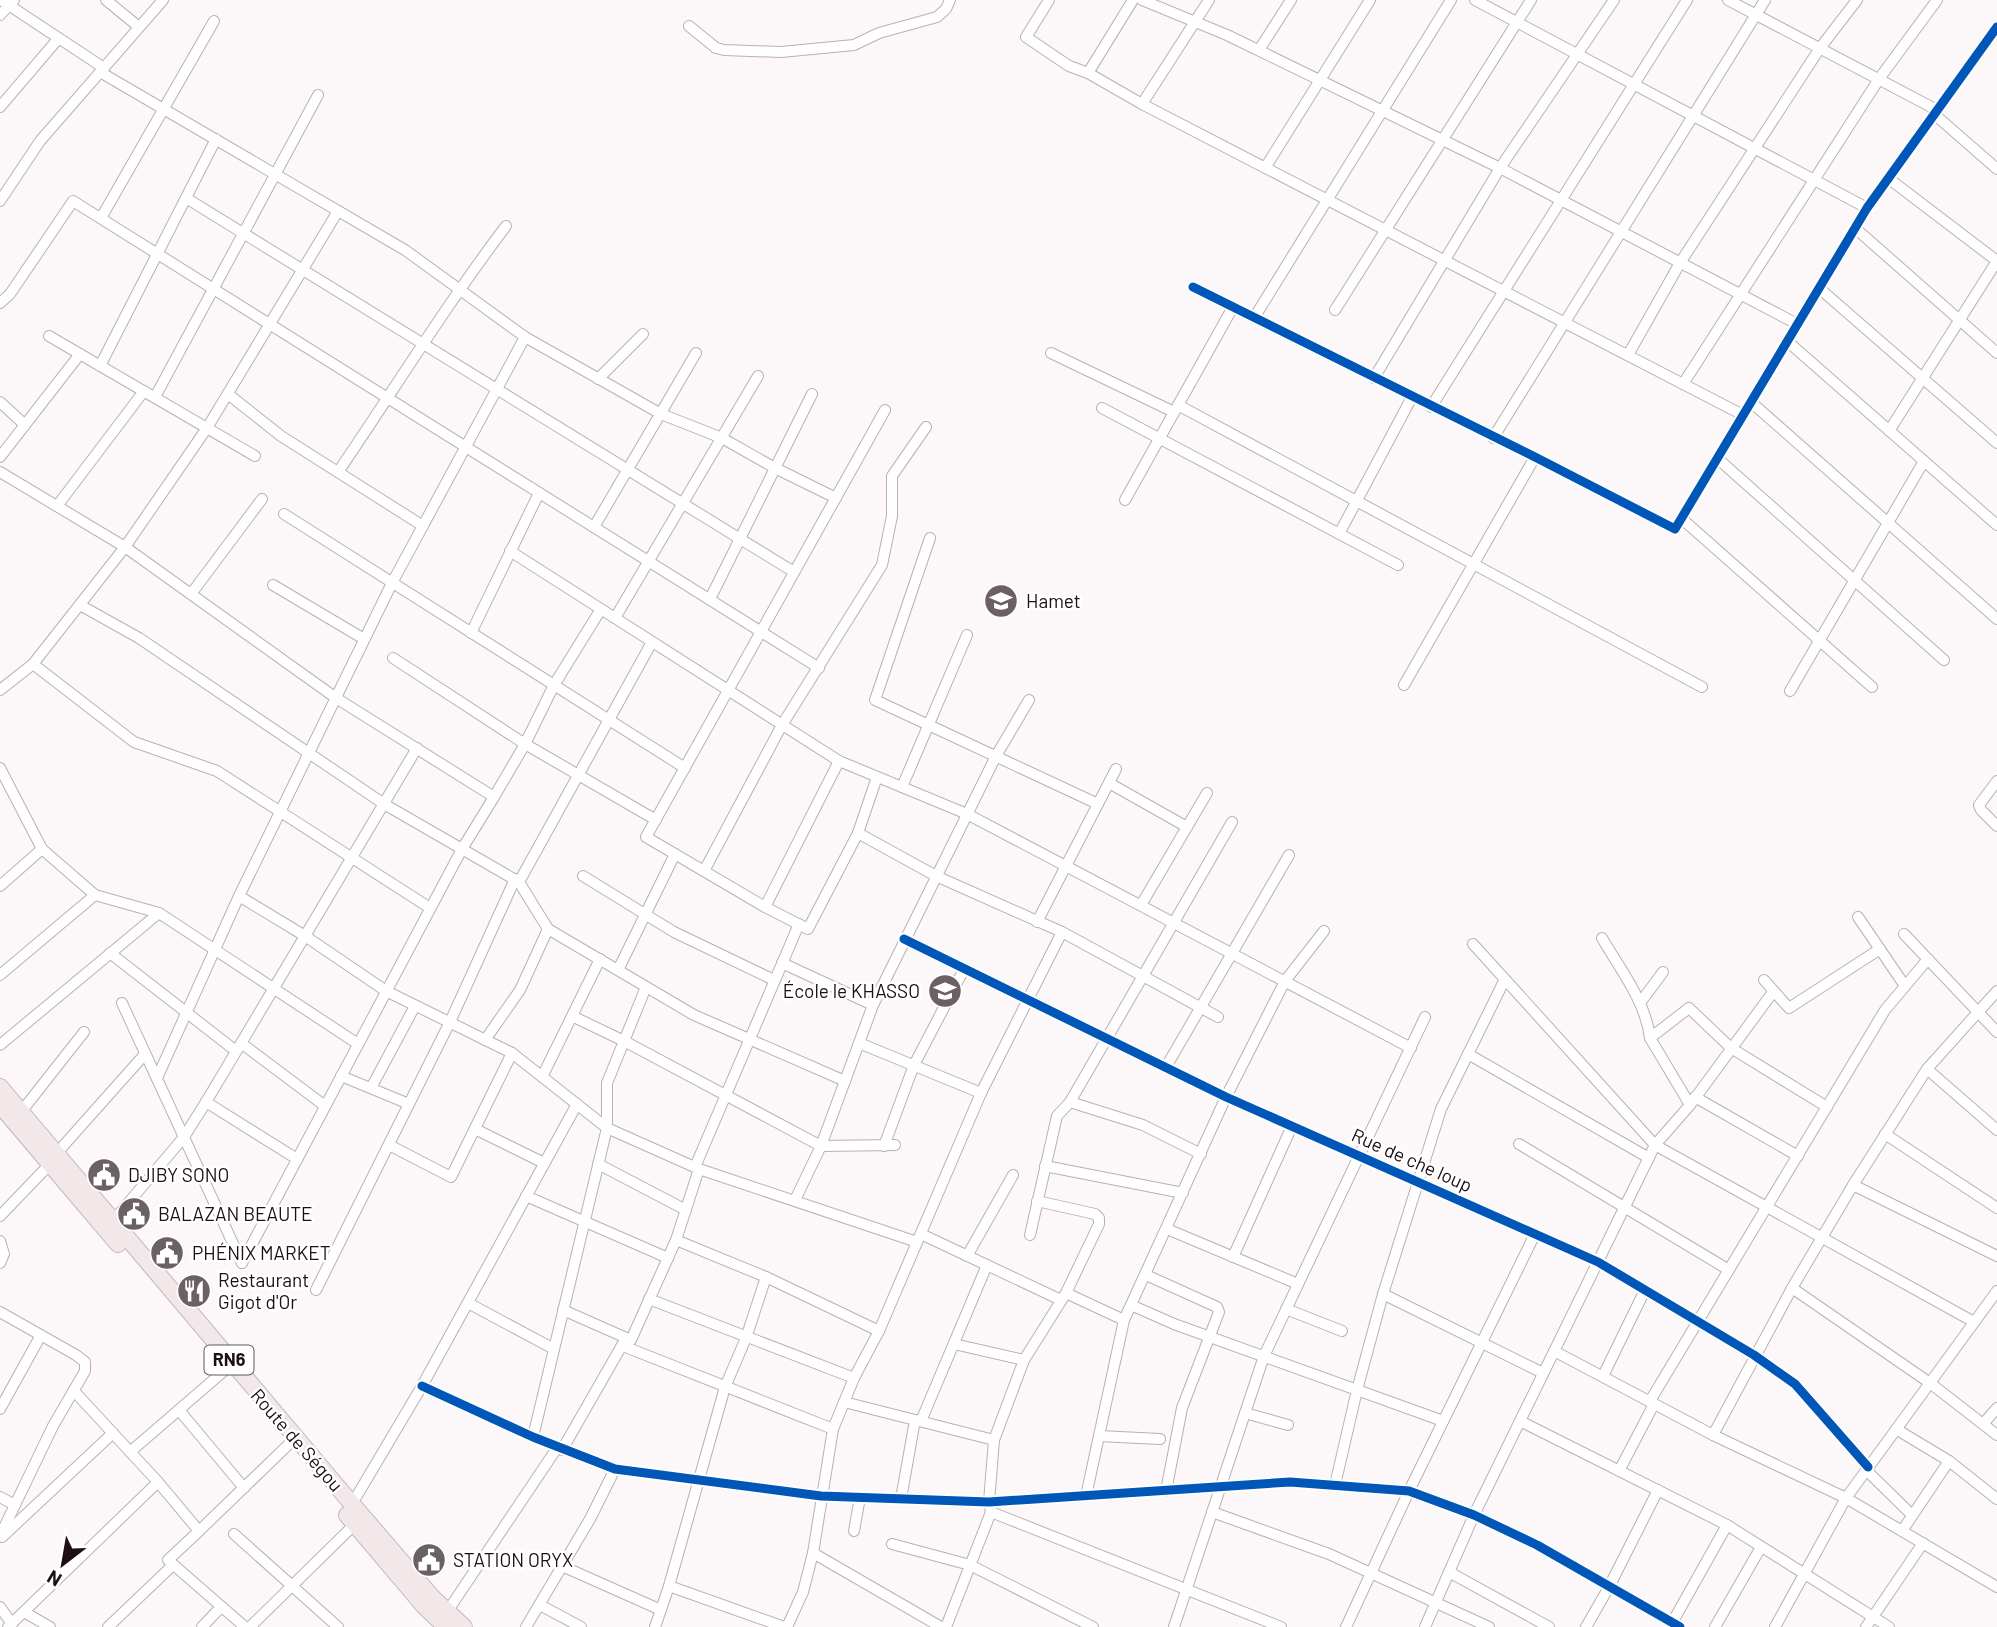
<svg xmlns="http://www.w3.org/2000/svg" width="1997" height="1627" font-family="Barlow,sans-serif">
	<rect width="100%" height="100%" fill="#fcf7f8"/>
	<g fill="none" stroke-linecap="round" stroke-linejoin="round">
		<g stroke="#bab0b2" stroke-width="12">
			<g id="minor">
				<polyline points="1,0 104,68"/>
				<polyline points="106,0 139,27"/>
				<polyline points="1049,0 1026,37 1069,66 1088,73 1142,104 1743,415"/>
				<polyline points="1142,0 1227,35 1500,168 1797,324"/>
				<polyline points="1475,0 1867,208"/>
				<polyline points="1728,0 1937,110"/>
				<polyline points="0,15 14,0"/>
				<polyline points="689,26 716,48 724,50 781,52 854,45 879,33 937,17 946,9 950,0"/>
				<polyline points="1259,50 1291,0"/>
				<polyline points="100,72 405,250 525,337 661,414 722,438 775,468 836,498"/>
				<polyline points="1088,73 1133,0"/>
				<polyline points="1142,104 1209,0"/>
				<polyline points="0,107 58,39"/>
				<polyline points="1934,114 1997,169"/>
				<polyline points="1265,168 1370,0"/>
				<polyline points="1888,178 1997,261"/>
				<polyline points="186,198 794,572"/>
				<polyline points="0,201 40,141 163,0"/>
				<polyline points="338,211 207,428 125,547 33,664 134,742 217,771 430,908"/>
				<polyline points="101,218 214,21"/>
				<polyline points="1855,228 1997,353"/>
				<polyline points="1193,287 1535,457 1675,529 1867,208 1997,27"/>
				<polyline points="1819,288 1997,443"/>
				<polyline points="0,303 10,294 73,201 819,668"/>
				<polyline points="1335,310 1531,0"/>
				<polyline points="1254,318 1451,0"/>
				<polyline points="49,336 255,456"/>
				<polyline points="1787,341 1997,525"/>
				<polyline points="1051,353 1174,412"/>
				<polyline points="1628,355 1680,263 1820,48 1857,0"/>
				<polyline points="100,366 216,139"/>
				<polyline points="1374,378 1500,168 1614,0"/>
				<polyline points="598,379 643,334"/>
				<polyline points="1683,384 1879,79 1937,0"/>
				<polyline points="228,394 281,436 423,526"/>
				<polyline points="155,397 318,95"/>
				<polyline points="0,402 25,425"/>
				<polyline points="1751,402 1997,619"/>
				<polyline points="1178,405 1702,687"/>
				<polyline points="1431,407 1687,0"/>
				<polyline points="1102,408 1398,565"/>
				<polyline points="1889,431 1997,261"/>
				<polyline points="1493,438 1765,0"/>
				<polyline points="0,457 80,354"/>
				<polyline points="1717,458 1944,660"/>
				<polyline points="0,472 125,547 336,698 494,797"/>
				<path d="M338,472C394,390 446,305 506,226"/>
				<polyline points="1125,500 1233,307"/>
				<polyline points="57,506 144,391"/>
				<polyline points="284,514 685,768"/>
				<polyline points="1681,518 1872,687"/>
				<polyline points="594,527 696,353"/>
				<polyline points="1339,534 1412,397"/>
				<polyline points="930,538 875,700 1098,804"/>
				<polyline points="510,551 839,761 967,814 1411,1048"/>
				<polyline points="273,585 364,639"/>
				<polyline points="191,594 262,499"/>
				<polyline points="710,599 812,394"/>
				<polyline points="80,605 139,638 384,804 519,882 548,929 694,1015 845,1081"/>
				<polyline points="615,618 758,376"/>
				<polyline points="471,633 539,493"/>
				<polyline points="393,658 525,744 656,820"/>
				<polyline points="1404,685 1535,457"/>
				<polyline points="0,690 33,664"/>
				<polyline points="1790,691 1924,461"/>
				<polyline points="0,768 42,849 95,895 159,913 358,1044"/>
				<polyline points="877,777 858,833 808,929 765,907 646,837 885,410"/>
				<polyline points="1997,781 1979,805 1981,810 1997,826"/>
				<polyline points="1109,783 1187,827"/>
				<polyline points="902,787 967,635"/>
				<polyline points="858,833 936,876 1062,932 1218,1017"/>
				<polyline points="704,871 782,725 882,565 892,516 892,476 926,427"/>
				<polyline points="583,876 674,932 774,980"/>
				<polyline points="519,882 652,642"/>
				<polyline points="0,886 42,849"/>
				<polyline points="239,896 305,936 386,991 512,1053 607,1128 699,1169 917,1242"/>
				<polyline points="1141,905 1207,793"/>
				<polyline points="765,907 839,761"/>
				<polyline points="1858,917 1905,986"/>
				<polyline points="1037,922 1116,769"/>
				<polyline points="1904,934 1997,1032"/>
				<path d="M1602,938C1620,969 1646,1002 1650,1038L1690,1105"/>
				<polyline points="904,939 1226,1097 1598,1262 1754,1355 1795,1384 1868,1467"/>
				<polyline points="1473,944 1655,1145 1974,1322"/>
				<polyline points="110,953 236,1051"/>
				<polyline points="782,963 873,1005"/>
				<polyline points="618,970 675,854"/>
				<polyline points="0,975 95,895"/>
				<polyline points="1764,980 1789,1008 1880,949"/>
				<polyline points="1997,991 1927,1069 1853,1185 1792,1288 1930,1383 1997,1435"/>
				<polyline points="122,1003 242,1263"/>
				<polyline points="1640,1003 1663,972"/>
				<polyline points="572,1016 624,1041 821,1146 895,1145"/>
				<polyline points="1650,1038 1689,1008 1731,1048 1827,1107"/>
				<polyline points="485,1040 520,990 548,929"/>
				<polyline points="241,1043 325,1106"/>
				<polyline points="859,1043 981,1093"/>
				<polyline points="0,1045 159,913"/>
				<polyline points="1468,1054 1649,1158"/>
				<polyline points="1166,1067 1289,855"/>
				<polyline points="1927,1069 1997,1130"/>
				<polyline points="341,1076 409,1104"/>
				<polyline points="542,1077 600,959"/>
				<polyline points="157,1078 239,896 392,583 525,337"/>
				<polyline points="371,1088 415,1006"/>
				<polyline points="1695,1097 1798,1156"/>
				<polyline points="206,1102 297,1159"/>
				<polyline points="1070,1102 1143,1125 1201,1154"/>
				<polyline points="21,1112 84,1032"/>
				<polyline points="475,1129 544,1163"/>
				<polyline points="1885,1134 1997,1208"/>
				<polyline points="1519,1144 1729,1270"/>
				<polyline points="389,1145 451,1177 512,1053"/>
				<polyline points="884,1146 914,1065 964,969"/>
				<polyline points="56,1154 145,1054"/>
				<polyline points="598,1164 686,1210"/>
				<polyline points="1045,1166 1183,1193"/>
				<polyline points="695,1167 799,924"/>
				<polyline points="1853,1185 1997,1256"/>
				<polyline points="526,1196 668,1258"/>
				<polyline points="795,1200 821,1146 873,1005 996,756 1029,700"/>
				<polyline points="0,1216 50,1164"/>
				<polyline points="113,1221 184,1137 206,1102 417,748"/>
				<polyline points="1167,1229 1298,1284"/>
				<polyline points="921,1234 1061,1300"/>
				<polyline points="1030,1235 1057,1116 1070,1102 1232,822"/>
				<polyline points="676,1240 766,1277 879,1331"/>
				<polyline points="0,1241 4,1254 0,1263"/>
				<polyline points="967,1256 1013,1175"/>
				<polyline points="1233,1257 1292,1126"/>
				<polyline points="242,1263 462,849 494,797 525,744 554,685 601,609"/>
				<polyline points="1146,1275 1217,1307 1219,1312 1182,1408 1166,1491"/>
				<polyline points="316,1290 450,1022 515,879"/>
				<polyline points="1066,1293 1124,1320"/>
				<polyline points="1383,1294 1543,1373"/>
				<polyline points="649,1299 854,1378"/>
				<polyline points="468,1303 554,1349"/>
				<polyline points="1131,1305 1174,1324 1443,1421"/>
				<polyline points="1286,1309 1342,1331"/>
				<polyline points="563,1310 631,1340 676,1240 699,1169"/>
				<polyline points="0,1312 76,1355 85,1362 85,1371 53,1426 0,1536"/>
				<polyline points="954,1344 1024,1360"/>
				<polyline points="623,1346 833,1429"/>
				<polyline points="1554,1351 1713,1435 1846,1498 1997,1587"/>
				<polyline points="1603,1376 1645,1290"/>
				<polyline points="422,1386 533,1437 615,1469 821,1496 989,1502 1290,1482 1409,1491 1474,1515 1537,1545 1680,1627"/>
				<polyline points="74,1391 158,1482 199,1531 168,1560 245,1627"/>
				<polyline points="1650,1401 1885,1010 1928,959"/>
				<polyline points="844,1402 994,1440"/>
				<polyline points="0,1409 41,1335"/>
				<polyline points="179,1410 244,1488"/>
				<polyline points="1245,1413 1288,1425"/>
				<polyline points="921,1421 987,1265"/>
				<polyline points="1520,1421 1727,1525 1889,1627"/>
				<polyline points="1983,1424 1997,1408"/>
				<polyline points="1896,1429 1949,1461 1997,1499"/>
				<polyline points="1713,1435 1792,1288"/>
				<polyline points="1099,1436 1160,1439"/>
				<polyline points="533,1437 607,1128 607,1083 646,987"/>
				<polyline points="562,1450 625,1340"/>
				<polyline points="130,1452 232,1364"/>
				<polyline points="1866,1470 1912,1515"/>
				<polyline points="1619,1471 1654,1404"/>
				<polyline points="1335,1485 1357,1390 1383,1294 1441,1109 1505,979"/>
				<polyline points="1086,1496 1124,1320 1226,1097 1285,981 1324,931"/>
				<polyline points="0,1497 15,1505"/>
				<polyline points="901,1499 915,1420"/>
				<polyline points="352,1504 422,1386 577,1104"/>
				<polyline points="991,1512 1281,1627"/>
				<polyline points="1212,1512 1329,1554 1489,1627"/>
				<polyline points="199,1531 288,1445"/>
				<polyline points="854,1531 860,1497"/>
				<polyline points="1902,1531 1949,1461"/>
				<polyline points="234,1534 338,1627"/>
				<polyline points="2,1537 113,1433"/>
				<polyline points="892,1544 970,1565 1093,1627"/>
				<polyline points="813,1553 941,1627"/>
				<polyline points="562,1566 661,1610"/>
				<polyline points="1449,1572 1549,1627"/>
				<polyline points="669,1586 784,1627"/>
				<polyline points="540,1605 581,1627"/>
				<polyline points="0,1607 12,1624"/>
				<polyline points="24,1612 50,1627"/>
				<polyline points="447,1612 557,1448"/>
				<polyline points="1672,1623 1727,1525"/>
				<polyline points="8,1627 158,1482"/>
				<polyline points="108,1627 173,1565"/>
				<polyline points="202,1627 221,1607"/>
				<polyline points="250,1627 355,1524"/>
				<polyline points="526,1627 590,1519 615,1469"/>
				<polyline points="655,1627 669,1586 725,1387 746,1338 766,1277"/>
				<polyline points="787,1627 803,1592 813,1553 833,1429 854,1378 879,1331 981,1093 1062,932"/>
				<polyline points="946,1627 991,1512 989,1502 994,1440 1024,1360 1066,1293 1099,1224 1099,1218 1095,1214 1037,1201"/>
				<polyline points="1174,1627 1264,1356 1425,1017"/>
				<polyline points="1346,1627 1409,1491 1535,1234"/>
				<polyline points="1425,1627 1474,1515 1655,1145 1690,1105 1773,992"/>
				<polyline points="1586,1627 1609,1587 1658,1490"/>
				<polyline points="1715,1627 1761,1547"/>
				<polyline points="1775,1627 1846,1498 1997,1291"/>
				<polyline points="1866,1627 1923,1543"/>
			</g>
		</g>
		<g stroke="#c4b6b9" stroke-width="18">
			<g id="highway">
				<polyline points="0,1087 352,1504 432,1597 464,1627"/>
				<polyline points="0,1105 118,1244"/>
				<polyline points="347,1515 424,1606 446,1627"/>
			</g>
		</g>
		<use href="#minor" stroke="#fffefe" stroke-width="10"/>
		<use href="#highway" stroke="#f2e7e9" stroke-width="16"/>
		<g stroke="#fff" stroke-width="13">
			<g id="cycleway">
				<polyline points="1193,287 1535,457 1675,529 1867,208 1997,27"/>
				<polyline points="904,939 1226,1097 1598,1262 1754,1355 1795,1384 1868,1467"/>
				<polyline points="422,1386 533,1437 615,1469 821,1496 989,1502 1290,1482 1409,1491 1474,1515 1537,1545 1680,1627"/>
			</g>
		</g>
		<use href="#cycleway" stroke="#0057b8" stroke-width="9"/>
	</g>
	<defs>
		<g id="school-disc" transform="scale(1.75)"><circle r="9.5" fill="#6b6062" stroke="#fff"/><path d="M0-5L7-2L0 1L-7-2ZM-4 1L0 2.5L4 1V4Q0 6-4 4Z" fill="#fff"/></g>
		<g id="civic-disc" transform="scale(1.75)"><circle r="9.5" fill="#6b6062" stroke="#fff"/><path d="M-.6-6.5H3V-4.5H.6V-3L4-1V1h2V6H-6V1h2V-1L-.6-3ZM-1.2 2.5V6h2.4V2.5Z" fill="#fff"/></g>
		<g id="restaurant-disc" transform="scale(1.75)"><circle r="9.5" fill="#6b6062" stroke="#fff"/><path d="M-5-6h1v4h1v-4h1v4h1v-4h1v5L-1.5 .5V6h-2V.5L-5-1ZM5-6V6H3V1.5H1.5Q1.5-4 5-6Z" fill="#fff"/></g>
	</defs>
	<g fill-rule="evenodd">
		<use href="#school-disc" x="1001" y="601"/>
		<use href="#school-disc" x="945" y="991"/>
		<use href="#civic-disc" x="104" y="1175"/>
		<use href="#civic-disc" x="134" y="1214"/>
		<use href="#civic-disc" x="167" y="1253"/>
		<use href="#restaurant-disc" x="194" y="1291"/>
		<use href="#civic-disc" x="429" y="1560"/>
	</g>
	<g text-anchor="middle" stroke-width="5" stroke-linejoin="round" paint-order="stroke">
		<rect fill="#fff" stroke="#615759" stroke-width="2" x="204.5" y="1345.5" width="49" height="29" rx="5"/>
		<g font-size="18" font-weight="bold" fill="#1d0f12">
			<text x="229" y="1366">RN6</text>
		</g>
		<g font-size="19" fill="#1d0f12" stroke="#fff" text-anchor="start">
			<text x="1026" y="608">Hamet</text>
			<text x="920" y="998" text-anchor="end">École le KHASSO</text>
			<text x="128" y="1182">DJIBY SONO</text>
			<text x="158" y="1221">BALAZAN BEAUTE</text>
			<text x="192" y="1260">PHÉNIX MARKET</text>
			<text x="218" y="1287">Restaurant<tspan x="218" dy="22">Gigot d'Or</tspan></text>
			<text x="453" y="1567">STATION ORYX</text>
		</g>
		<g font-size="19" fill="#1d0f12" stroke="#fff">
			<text transform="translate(1412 1160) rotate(24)" y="7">Rue de che loup</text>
			<text transform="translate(297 1440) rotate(49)" y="7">Route de Ségou</text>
		</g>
	</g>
	<g transform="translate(63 1564) rotate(211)" stroke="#ffffff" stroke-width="5" paint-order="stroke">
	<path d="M0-5L12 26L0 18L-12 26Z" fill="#1d0f12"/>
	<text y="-10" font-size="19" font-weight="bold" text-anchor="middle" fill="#1d0f12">N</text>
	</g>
</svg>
